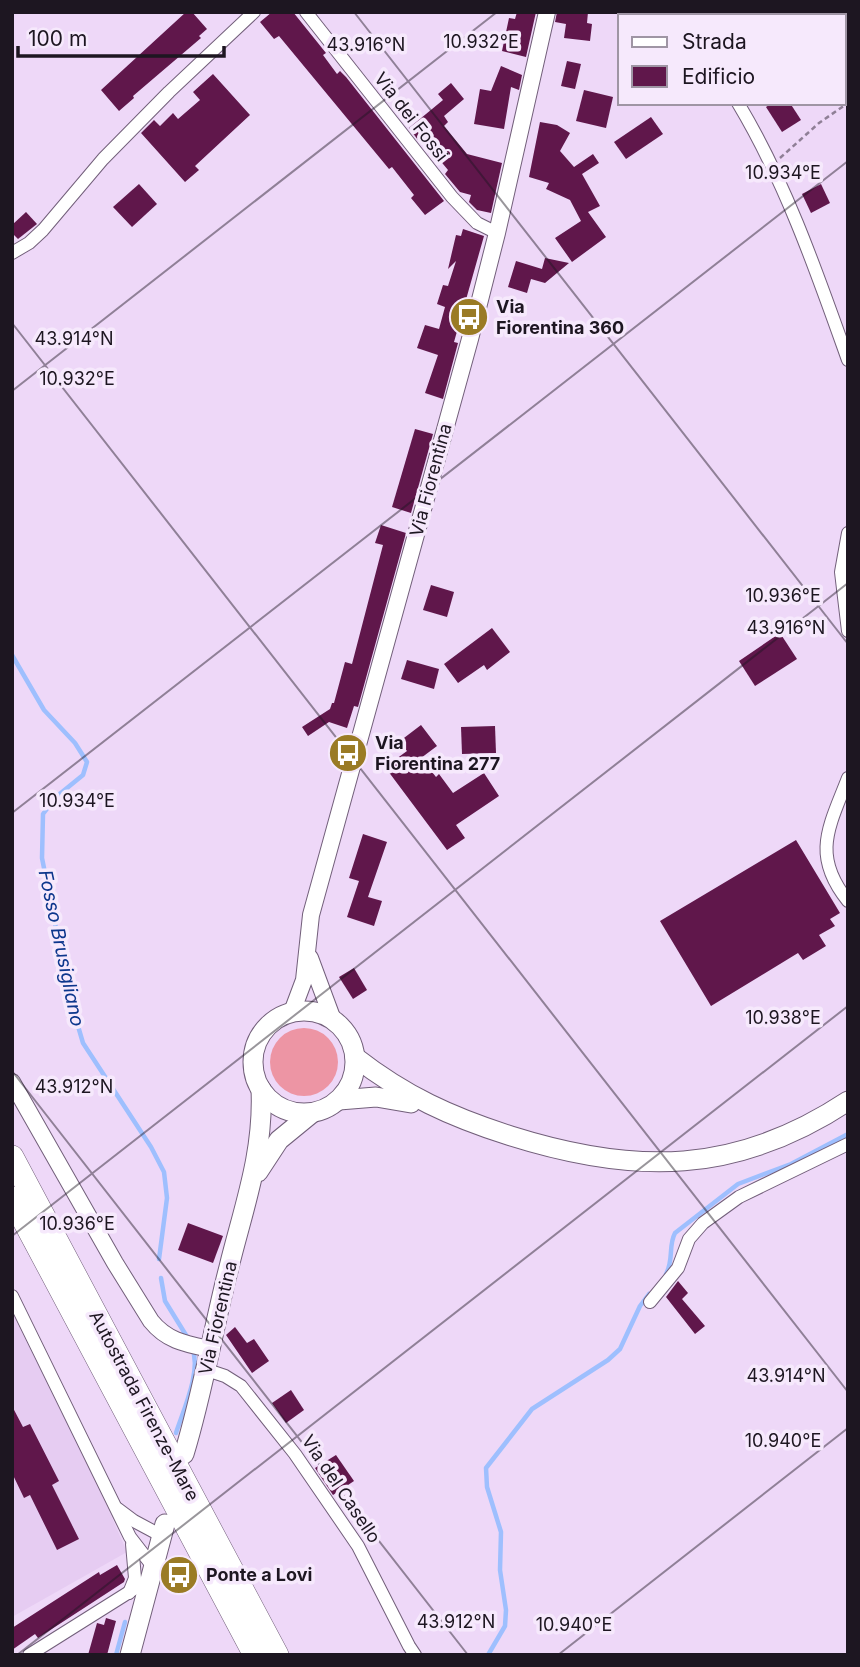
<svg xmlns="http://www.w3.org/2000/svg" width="860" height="1667" font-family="Inter,sans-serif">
	<rect width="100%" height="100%" fill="#eed8f8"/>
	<polygon fill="#e6ccf2" points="12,1312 99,1488 127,1552 12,1617"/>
	<circle fill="#ed95a4" cx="304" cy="1062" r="34"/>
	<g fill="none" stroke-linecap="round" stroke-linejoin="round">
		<g stroke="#9ebffe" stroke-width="4.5">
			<polyline points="12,655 44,710 75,743 87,762 83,775 56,797 43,814 42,858 70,999 83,1043 151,1147 164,1172 167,1198 159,1259"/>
			<path d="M666,1274C674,1260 668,1246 675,1233L738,1184L791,1164L848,1134"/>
			<polyline points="161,1278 165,1301 189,1340"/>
			<path d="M176,1433C183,1411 202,1370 192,1348"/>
			<polyline points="116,1655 125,1622"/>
			<polyline points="488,1655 505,1626 506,1610 500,1570 501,1532 487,1487 486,1468 532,1409 608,1360 620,1349 640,1306 649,1294"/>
		</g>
	</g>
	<g fill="#60174b">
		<polygon points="186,12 192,12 207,29 199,36 201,38 133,96 134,98 119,111 101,90"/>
		<polygon points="272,12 293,12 326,53 323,55 337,74 340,71 346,77 444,201 425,215 411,198 414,195 392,167 389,169 279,36 274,39 260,22"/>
		<polygon points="517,12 536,12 526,57 502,51 509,18 515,19"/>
		<polygon points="557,12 588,12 587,23 592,24 590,41 564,38 566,24 555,22"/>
		<polygon points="567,61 581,64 575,89 561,86"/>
		<polygon points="501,66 522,75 519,90 511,87 504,129 474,124 480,89 491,91"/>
		<polygon points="213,74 250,115 195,166 199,170 185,182 141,133 154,120 160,126 173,113 178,119 200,100 193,92"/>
		<polygon points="451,83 464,99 444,116 448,122 444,126 467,154 502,163 491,213 477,210 469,202 471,195 460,192 445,174 448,170 424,141 421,144 409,128 443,100 438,94"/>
		<polygon points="584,90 613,97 606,128 576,121"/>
		<polygon points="772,103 790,103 801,120 782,132 766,107"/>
		<polygon points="651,117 663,134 626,159 614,142"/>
		<polygon points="540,122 557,125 570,133 560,151 574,167 593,154 599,163 582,174 600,206 588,212 606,237 572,262 555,238 581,221 570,200 546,189 549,183 529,177"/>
		<polygon points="139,184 157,204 132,227 113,207"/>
		<polygon points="821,184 830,203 811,213 802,194"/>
		<polygon points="26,212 37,224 18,239 12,233 12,225"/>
		<polygon points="463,229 484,236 454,342 458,343 443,399 425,393 438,355 417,348 425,325 439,329 445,307 437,304 443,285 448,286 456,261 448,269 456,235 461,236"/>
		<polygon points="545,258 569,263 545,283 531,279 527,293 508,287 516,261 542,269"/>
		<polygon points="415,429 433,434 411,513 392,507"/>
		<polygon points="381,525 406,533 358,707 354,706 347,728 329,722 308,736 302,727 330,709 332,703 334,703 345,662 352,664 383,545 375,543"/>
		<polygon points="431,585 454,592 447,617 423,610"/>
		<polygon points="492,628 510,652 487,670 484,665 458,683 444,664"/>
		<polygon points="780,633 797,659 755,686 739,661"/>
		<polygon points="407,660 439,669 434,689 401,679"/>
		<polygon points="421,725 437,746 421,758 436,777 439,774 453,793 484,773 499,796 456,825 465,838 447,850 385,767 407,751 400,741"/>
		<polygon points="495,726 496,753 462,754 461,727"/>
		<polygon points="363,834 387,842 368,897 382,901 374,926 347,917 359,881 349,878"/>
		<polygon points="796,840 840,913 830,919 835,926 819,935 826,946 803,960 798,953 711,1006 660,921"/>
		<polygon points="354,968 367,990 353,999 339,977"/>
		<polygon points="188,1223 223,1236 213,1263 178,1250"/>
		<polygon points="678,1281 688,1293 682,1299 705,1326 695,1334 666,1297"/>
		<polygon points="235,1327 247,1343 254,1339 269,1361 252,1373 226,1335"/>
		<polygon points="291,1390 304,1410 286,1423 272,1403"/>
		<polygon points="12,1406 23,1427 30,1424 59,1481 52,1485 79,1539 57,1550 30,1495 24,1498 12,1473"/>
		<polygon points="336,1455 354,1481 333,1495 315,1468"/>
		<polygon points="117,1565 125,1579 124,1582 38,1638 35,1634 12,1650 12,1628 99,1572 100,1575"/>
		<polygon points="106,1618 116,1621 107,1655 88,1655 97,1623 104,1625"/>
	</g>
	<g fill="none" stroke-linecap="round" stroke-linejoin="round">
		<g stroke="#725f7a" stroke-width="14">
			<g id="minor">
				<polyline points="306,12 452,197 477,223 497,233"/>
				<polyline points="677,12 680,16"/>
				<path d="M738,103C786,183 817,273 848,360"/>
				<polyline points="12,253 29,243 43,230 103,159 169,92 254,12"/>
				<polyline points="848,533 841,572 848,631"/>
				<path d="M848,778C829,827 811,855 848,901"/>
				<polyline points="12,1296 130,1537 154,1568"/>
				<polyline points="650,1302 678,1268 689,1239 703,1223 739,1197 848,1144"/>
				<polyline points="207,1370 225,1376 241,1386 295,1454 358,1546 409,1646 415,1655"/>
				<polyline points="118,1509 134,1521 162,1536"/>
				<polyline points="129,1593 135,1578 132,1544"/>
				<polyline points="29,1655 150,1579"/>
			</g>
		</g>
		<g stroke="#725f7a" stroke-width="18">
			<g id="tertiary">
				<polyline points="310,958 333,1020"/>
				<polyline points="292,1012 304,980 311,915 470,339 497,233 547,12"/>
				<path d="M12,1082L115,1263L151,1321C167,1341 186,1344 210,1349"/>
			</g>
		</g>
		<g stroke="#725f7a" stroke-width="21">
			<g id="primary">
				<circle cx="304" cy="1062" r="51"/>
				<path d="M355,1057C405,1096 451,1117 511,1136C635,1175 736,1175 848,1101"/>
				<polyline points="339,1100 376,1097 411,1103"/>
				<polyline points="258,1172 279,1140 312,1113"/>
				<path d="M184,1454C203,1392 213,1329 229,1267C244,1206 264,1153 261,1089"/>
				<polyline points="130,1655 165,1524"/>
			</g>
		</g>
		<g stroke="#725f7a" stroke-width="24">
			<g id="motorway">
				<polyline points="12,1157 277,1655"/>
				<polyline points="12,1198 255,1655"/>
			</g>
		</g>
		<polyline stroke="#8f7f96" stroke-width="2.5" stroke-dasharray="5 3.5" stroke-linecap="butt" points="780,158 819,123 848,103"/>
		<use href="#minor" stroke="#fff" stroke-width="12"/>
		<use href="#tertiary" stroke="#fff" stroke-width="16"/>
		<use href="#primary" stroke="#fff" stroke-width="19"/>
		<use href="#motorway" stroke="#fff" stroke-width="23"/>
	</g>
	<path fill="none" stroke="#1d1621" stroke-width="2" stroke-opacity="0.45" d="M354,12L848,644M12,323L848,1392M12,391L497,12M12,813L848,161M12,1071L468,1655M12,1236L848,583M17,1655L848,1006M558,1655L848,1428"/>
	<defs>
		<g id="bus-disc" transform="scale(2.0125)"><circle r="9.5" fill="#9a7b25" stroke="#f6e9fc"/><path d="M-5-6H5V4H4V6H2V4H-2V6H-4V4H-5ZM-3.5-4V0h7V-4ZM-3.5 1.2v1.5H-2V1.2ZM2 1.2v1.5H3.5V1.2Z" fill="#fff"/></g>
	</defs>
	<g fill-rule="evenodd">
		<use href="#bus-disc" x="469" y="317"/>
		<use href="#bus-disc" x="348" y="753"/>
		<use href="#bus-disc" x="179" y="1575"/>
	</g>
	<g text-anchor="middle" stroke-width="7" stroke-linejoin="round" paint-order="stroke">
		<g font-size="18" fill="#1d1621" stroke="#f6e9fc">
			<text transform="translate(411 117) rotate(52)" y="6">Via dei Fossi</text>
			<text transform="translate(431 480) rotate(-75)" y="6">Via Fiorentina</text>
			<text transform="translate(218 1318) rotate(-77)" y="6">Via Fiorentina</text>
			<text transform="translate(144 1406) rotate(62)" y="6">Autostrada Firenze-Mare</text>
			<text transform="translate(341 1489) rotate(56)" y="6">Via del Casello</text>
		</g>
		<g font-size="18" font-weight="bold" fill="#1d1621" stroke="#f6e9fc" text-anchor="start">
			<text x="496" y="313">Via<tspan x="496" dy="21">Fiorentina 360</tspan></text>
			<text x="375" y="749">Via<tspan x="375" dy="21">Fiorentina 277</tspan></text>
			<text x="206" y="1581">Ponte a Lovi</text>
		</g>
		<g font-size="19" font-style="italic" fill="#0c368c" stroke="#f6e9fc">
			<text transform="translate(62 948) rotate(78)" y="7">Fosso Brusigliano</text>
		</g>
	</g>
	<g font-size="18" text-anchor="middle" fill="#1d1621" stroke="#f6e9fc" stroke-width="7" stroke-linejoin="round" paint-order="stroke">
		<text x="481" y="48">10.932°E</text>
		<text x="366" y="51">43.916°N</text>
		<text x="783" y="179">10.934°E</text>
		<text x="74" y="345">43.914°N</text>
		<text x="77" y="385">10.932°E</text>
		<text x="783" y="602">10.936°E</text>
		<text x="786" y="634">43.916°N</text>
		<text x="77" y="807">10.934°E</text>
		<text x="783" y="1024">10.938°E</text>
		<text x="74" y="1093">43.912°N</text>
		<text x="77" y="1230">10.936°E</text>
		<text x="786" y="1382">43.914°N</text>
		<text x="783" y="1447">10.940°E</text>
		<text x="456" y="1628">43.912°N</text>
		<text x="574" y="1631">10.940°E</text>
	</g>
	<rect width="860" height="1667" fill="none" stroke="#1d1621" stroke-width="28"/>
	<rect x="618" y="14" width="228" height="91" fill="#f6e9fc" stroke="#9f95a4" stroke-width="2"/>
	<rect x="632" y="37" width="35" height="10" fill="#ffffff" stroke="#9f95a4" stroke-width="2"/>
	<text x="682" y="49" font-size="21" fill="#1d1621">Strada</text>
	<rect x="632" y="66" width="35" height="21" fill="#60174b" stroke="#9f95a4" stroke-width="2"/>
	<text x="682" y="84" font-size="21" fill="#1d1621">Edificio</text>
	<path d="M18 46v10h206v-10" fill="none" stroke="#1d1621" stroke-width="3.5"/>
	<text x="28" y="46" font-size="21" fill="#1d1621" stroke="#f6e9fc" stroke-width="5" paint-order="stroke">100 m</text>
</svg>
